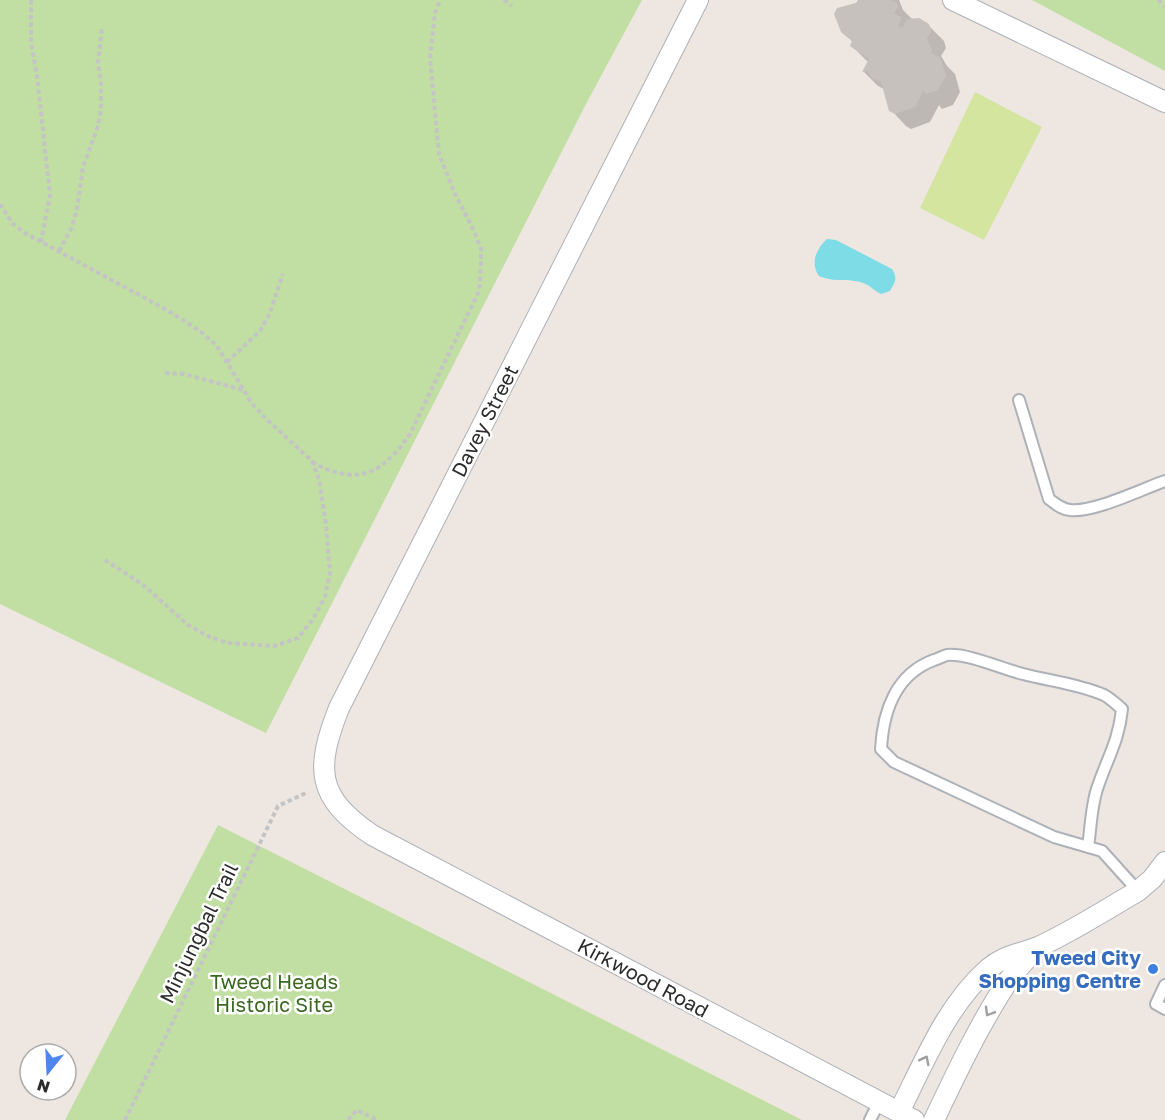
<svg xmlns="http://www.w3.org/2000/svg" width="1165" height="1120" font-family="'Golos Text',sans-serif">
	<rect width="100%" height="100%" fill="#ede6e1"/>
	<g fill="#c1dfa2">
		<polygon points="0,0 642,0 587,102 266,733 0,604"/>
		<polygon points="1032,0 1165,0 1165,71"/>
		<polygon points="218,825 802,1120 65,1120"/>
	</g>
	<polygon fill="#d3e59f" points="975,92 1042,127 984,240 920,208"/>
	<path fill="#7ddce6" d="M827,239L836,240L892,269C898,278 895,282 890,291L881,294C873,290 869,284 860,282C844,278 836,283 819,276C810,263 816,249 827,239Z"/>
	<polygon fill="#0003" points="859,0 899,0 903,10 913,20 928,25 944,41 946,48 941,56 947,66 955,74 960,92 953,105 942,109 939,105 930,122 911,129 906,126 891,110 884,89 878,86 864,72 869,63 852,46 853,42 842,32"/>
	<polygon fill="#c6c1bc" points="858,0 891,0 897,3 898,6 894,14 902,17 898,26 902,28 907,19 919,18 929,24 931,32 927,39 932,49 931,53 940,57 946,76 938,90 926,94 923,91 915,107 895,114 889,111 881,82 870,77 868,71 862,72 869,59 850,46 852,41 841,32 834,14 837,8 856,3"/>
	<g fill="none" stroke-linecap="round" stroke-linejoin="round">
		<g stroke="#adb1b8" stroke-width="14">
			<g id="lane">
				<path d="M1019,400L1049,499C1056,504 1061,509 1070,510C1093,513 1142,489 1165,481"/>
				<path d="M1088,847C1091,827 1091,805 1098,786C1108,757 1119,740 1122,709C1116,704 1110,698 1104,695C1079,684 1050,681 1023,674C1002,669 968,653 947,655C943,656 938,659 934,660C896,674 883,711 881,749L894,762L1054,837L1102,851L1138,891"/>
				<polyline points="1165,985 1156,1004 1165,1009"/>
				<polyline points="870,1120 879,1102"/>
			</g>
		</g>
		<g stroke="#adb1b8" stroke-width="22">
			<g id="street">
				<path d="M698,0L339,708C315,769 316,797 372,835L914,1120"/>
				<polyline points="953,0 1165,102"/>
				<path d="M899,1112C924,1063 946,1006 988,969C1006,954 1019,955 1038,947C1073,931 1105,910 1138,891L1152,879L1165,862"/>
				<path d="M934,1120C956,1074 978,1027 1006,984C1015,971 1026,960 1036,948"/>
			</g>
		</g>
		<g stroke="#c4c4c4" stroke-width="4" stroke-dasharray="4.5 3" stroke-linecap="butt">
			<polyline points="31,0 31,43 37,76 50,195 41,242"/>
			<polyline points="504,0 512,6"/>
			<polyline points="1158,0 1165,6"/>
			<polyline points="0,204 12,223 23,232 167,310 201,332 217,346 251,402 264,417 312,461 319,479 326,525 330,573 325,597 313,619 298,638 274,646 227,643 208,636 188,625 142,584 105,560"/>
			<polyline points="59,251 72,227 77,209 83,167 98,126 101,109 101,83 98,63 102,28"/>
			<polyline points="227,362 260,331 269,315 283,274"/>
			<polyline points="165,373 184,374 243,390"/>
			<path d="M312,462C358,487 382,474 410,434L479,291L481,266V249L474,231L455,194L439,154L430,58L435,13L440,0"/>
			<polyline points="125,1120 278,806 308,792"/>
			<polyline points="348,1120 357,1110 377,1120"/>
		</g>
		<use href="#lane" stroke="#fff" stroke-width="10"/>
		<use href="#street" stroke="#fff" stroke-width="20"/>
	</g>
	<defs><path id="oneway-chevron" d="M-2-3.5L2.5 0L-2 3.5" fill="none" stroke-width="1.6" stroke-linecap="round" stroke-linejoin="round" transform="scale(1.5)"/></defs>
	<g stroke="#a0a0a0">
		<use href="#oneway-chevron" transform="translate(989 1012) rotate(120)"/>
		<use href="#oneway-chevron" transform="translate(925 1060) rotate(-63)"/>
	</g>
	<circle fill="#3f7fe0" stroke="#fff" stroke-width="2" cx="1153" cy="969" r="6"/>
	<g text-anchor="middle" stroke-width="5" stroke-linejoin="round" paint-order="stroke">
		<g font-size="20" fill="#2d2d2d" stroke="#fff">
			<text transform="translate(485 421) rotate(-63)" y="7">Davey Street</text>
			<text transform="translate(199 933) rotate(-64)" y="7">Minjungbal Trail</text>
			<text transform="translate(643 978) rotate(28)" y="7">Kirkwood Road</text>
		</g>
		<g font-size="20" font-weight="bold" fill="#366cbe" stroke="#fff" text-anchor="end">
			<text x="1141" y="965">Tweed City<tspan x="1141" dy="23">Shopping Centre</tspan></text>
		</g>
		<g font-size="20" fill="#3b6721" stroke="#fff">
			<text x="274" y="989">Tweed Heads<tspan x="274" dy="23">Historic Site</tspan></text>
		</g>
	</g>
	<g transform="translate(48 1072) rotate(198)"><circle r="28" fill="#ffffff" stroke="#ababab" stroke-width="1.5"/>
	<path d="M0-4.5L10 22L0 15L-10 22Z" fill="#4f86ed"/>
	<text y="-9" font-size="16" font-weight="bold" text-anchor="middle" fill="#2d2d2d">N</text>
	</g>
</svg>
